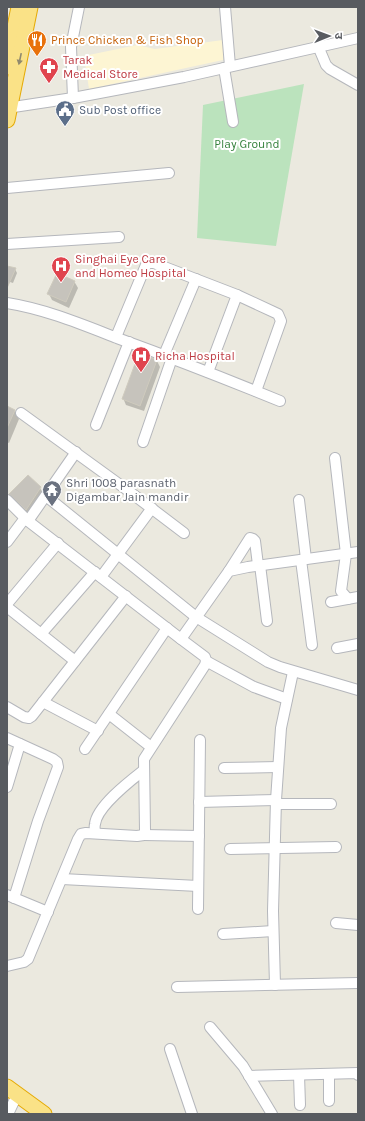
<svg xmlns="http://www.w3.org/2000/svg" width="365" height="1121" font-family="Karla,'Noto Sans Devanagari',sans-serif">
	<rect width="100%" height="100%" fill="#ebe9df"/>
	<polygon fill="#fdf5d3" points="223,40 223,60 89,89 84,56 137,45 155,49"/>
	<polygon fill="#bbe3bd" points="304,84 276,246 197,238 203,105"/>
	<g fill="#0003">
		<polygon points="7,267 15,269 17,273 13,283 7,281"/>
		<polygon points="74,281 78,288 69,308 52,300 49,294"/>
		<polygon points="157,361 160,367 144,411 126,405 123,398"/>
		<polygon points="7,407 14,410 19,419 9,443 7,442"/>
		<polygon points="40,488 47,500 34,522 17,506 10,494"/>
	</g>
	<g fill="#c6c3bc" stroke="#cfcbbe">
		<polygon points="7,266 16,268 7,288"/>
		<polygon points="57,273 75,281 66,302 47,294"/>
		<polygon points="139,353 157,360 140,406 122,399"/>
		<polygon points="7,406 15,410 7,428"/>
		<polygon points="28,475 41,487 26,510 9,494"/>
	</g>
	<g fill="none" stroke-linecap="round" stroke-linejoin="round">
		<g stroke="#b5b7bc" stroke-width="12">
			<g id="minor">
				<polyline points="225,7 230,66"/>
				<polyline points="318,46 326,65 330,69 358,85"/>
				<polyline points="224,68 233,122"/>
				<polyline points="73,98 71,47 79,7"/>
				<polyline points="7,108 73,98 184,77 358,38"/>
				<polyline points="7,188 169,173"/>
				<polyline points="7,244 119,237"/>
				<path d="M7,303C45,309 81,324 117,338C172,358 226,379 280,401"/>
				<polyline points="116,337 146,265 149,263 154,263 237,295 278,314 281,321 256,391"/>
				<polyline points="164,355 196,279"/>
				<polyline points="208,372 237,295"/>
				<polyline points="21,413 130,492 184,533"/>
				<polyline points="96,425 129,342"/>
				<polyline points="143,442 172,358"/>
				<polyline points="335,458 346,554 341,591 348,599"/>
				<polyline points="46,496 196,617 268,662 280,667 358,690"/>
				<polyline points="7,500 28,521 181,639 229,571 248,567 358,552"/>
				<polyline points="299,500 306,559"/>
				<polyline points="28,521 76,452"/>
				<polyline points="7,542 25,518"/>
				<polyline points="301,560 312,645"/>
				<polyline points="260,565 267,621"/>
				<polyline points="229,571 250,538 253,539 255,541 258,565"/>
				<polyline points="101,577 152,508"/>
				<polyline points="331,602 358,597"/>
				<polyline points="7,604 58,543"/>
				<polyline points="7,607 75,661"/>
				<polyline points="41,634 95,572"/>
				<polyline points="337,648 358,644"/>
				<polyline points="206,661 254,687 287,699"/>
				<polyline points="43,702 98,731"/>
				<polyline points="7,707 24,717 29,718 32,716 126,596"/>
				<polyline points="109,714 151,747"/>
				<polyline points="7,738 53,759 57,762 58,767 38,821 14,898"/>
				<polyline points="85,749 167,628"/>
				<polyline points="224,768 278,767"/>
				<polyline points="7,787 20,744"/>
				<polyline points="199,802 276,800"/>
				<polyline points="276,804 331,804"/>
				<path d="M95,833C95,830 94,827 95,824C97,806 130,781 144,770"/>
				<polyline points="144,835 199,836"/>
				<polyline points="230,849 336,847"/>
				<polyline points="62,879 198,886"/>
				<polyline points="7,895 48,912"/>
				<polyline points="198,909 200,740"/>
				<polyline points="336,923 358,925"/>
				<polyline points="223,934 273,931"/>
				<polyline points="7,966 24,962 28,959 78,839 81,834 86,833 137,836 144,835 145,830 144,759 205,665 206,661 205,657 181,639"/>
				<polyline points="275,985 273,911 276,800 281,728 293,672"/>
				<polyline points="177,987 358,983"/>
				<polyline points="210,1027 243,1066 272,1114"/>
				<polyline points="170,1049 192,1114"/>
				<polyline points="299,1075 300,1105"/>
				<polyline points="249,1076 358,1073 358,1075"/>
				<polyline points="329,1101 329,1074"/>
				<polyline points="8,1114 17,1095"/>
			</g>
		</g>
		<g stroke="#e5aa05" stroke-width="17">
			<g id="highway">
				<polyline points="7,67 19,7"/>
				<polyline points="7,120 30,7"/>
				<polyline points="7,1087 44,1114"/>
			</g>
		</g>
		<use href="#minor" stroke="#fff" stroke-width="10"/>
		<use href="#highway" stroke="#fae287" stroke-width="15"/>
	</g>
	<defs><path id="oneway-solid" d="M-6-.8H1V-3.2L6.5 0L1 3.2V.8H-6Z"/></defs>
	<use fill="#918a6e" href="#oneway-solid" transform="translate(20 59) rotate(102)"/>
	<defs>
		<g id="restaurant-pin" transform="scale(1)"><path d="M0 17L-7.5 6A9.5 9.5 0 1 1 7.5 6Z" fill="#e8710a" stroke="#fff"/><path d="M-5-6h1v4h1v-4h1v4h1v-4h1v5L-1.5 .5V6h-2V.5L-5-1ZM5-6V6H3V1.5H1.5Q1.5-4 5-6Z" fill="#fff"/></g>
		<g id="pharmacy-pin" transform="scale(1)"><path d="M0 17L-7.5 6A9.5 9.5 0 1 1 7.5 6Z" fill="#e0444e" stroke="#fff"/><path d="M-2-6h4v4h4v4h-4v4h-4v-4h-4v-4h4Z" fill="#fff"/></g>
		<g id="civic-pin" transform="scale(1)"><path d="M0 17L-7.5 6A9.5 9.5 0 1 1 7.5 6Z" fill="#5c6f8a" stroke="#fff"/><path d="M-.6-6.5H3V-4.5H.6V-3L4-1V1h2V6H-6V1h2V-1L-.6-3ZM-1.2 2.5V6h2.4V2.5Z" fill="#fff"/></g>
		<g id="hospital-pin" transform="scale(1)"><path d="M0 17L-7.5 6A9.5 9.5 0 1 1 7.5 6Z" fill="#e0444e" stroke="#fff"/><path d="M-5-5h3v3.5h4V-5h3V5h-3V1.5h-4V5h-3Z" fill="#fff"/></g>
		<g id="temple-pin" transform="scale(1)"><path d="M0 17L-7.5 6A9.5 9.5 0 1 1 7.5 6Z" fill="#6b7280" stroke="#fff"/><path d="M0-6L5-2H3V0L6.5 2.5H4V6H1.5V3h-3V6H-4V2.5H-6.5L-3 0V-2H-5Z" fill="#fff"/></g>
	</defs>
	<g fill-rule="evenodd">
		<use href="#restaurant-pin" x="37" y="40"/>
		<use href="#pharmacy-pin" x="49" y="67"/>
		<use href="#civic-pin" x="65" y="110"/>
		<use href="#hospital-pin" x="61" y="266"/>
		<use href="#hospital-pin" x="141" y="356"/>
		<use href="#temple-pin" x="52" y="490"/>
	</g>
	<g text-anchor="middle" stroke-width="4" stroke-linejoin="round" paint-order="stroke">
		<g font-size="12" fill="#c56008" stroke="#fff" text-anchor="start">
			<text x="51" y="44">Prince Chicken &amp; Fish Shop</text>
		</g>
		<g font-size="12" fill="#be3a42" stroke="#fff" text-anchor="start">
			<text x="63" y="64">Tarak<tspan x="63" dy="14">Medical Store</tspan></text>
			<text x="75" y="263">Singhai Eye Care<tspan x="75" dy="14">and Homeo Hospital</tspan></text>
			<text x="155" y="360">Richa Hospital</text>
		</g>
		<g font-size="12" fill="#4e5e75" stroke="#fff" text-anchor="start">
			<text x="79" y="114">Sub Post office</text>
		</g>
		<g font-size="12" fill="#36823d" stroke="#fff">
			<text x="247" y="148">Play Ground</text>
		</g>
		<g font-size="12" fill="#5b616d" stroke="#fff" text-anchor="start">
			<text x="66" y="487">Shri 1008 parasnath<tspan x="66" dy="14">Digambar Jain mandir</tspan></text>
		</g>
	</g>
	<rect width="365" height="1121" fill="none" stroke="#585b60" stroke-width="16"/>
	<g transform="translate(329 36) rotate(89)" stroke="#ffffff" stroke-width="3" paint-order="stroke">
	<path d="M0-3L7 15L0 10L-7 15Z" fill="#585b60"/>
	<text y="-6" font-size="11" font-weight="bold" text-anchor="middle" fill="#585b60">उ</text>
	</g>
</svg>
